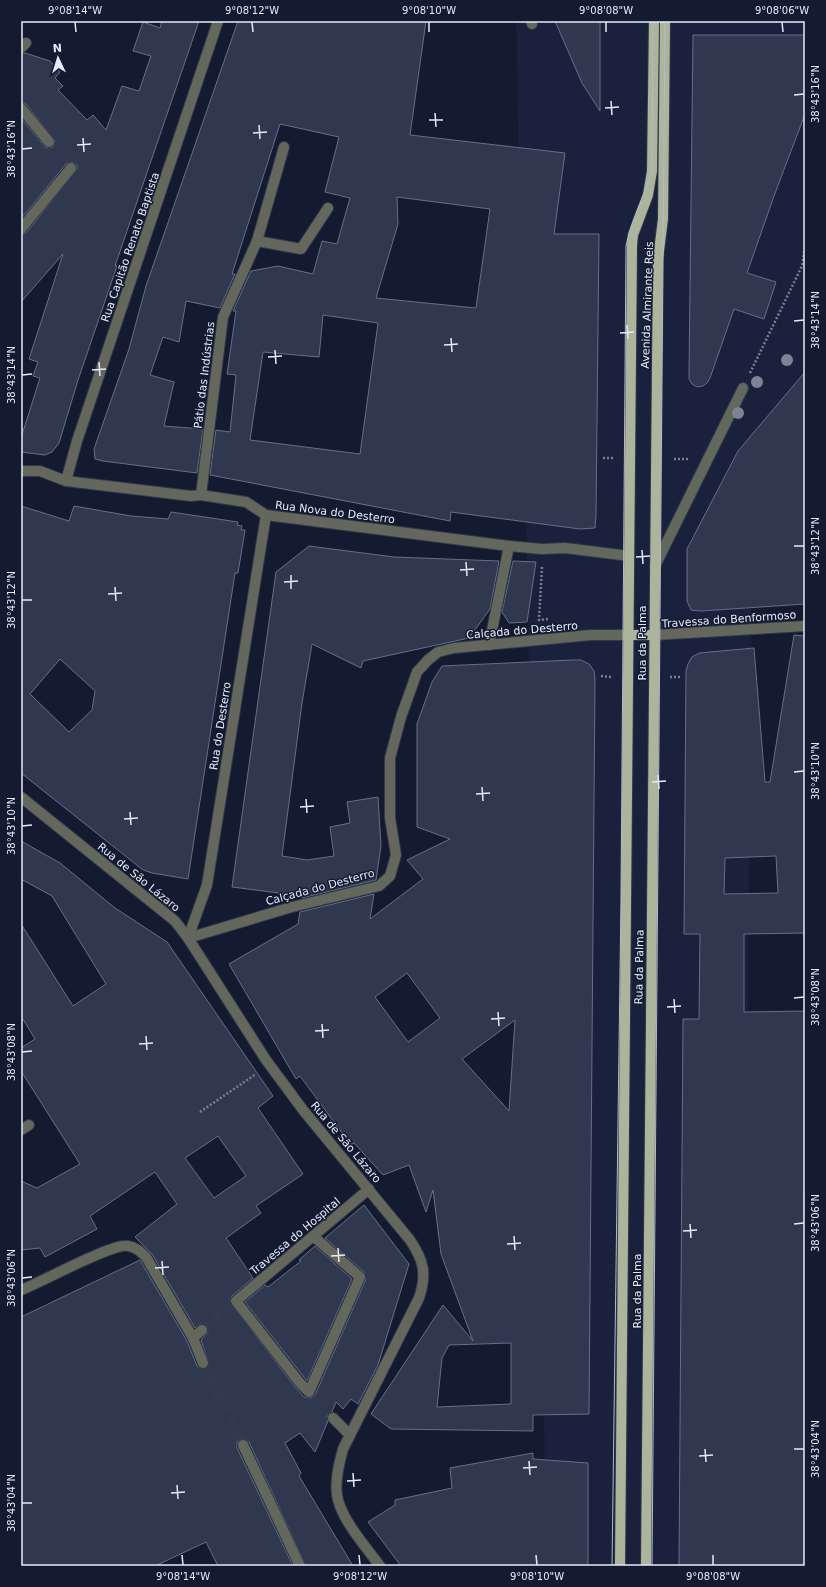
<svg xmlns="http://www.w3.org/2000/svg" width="826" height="1587" font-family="'DejaVu Sans',sans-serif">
	<rect width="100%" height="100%" fill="#141b30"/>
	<polygon fill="#19213c" points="516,21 805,21 805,451 753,444 743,1566 547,1566"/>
	<g fill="#2f384f" stroke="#666f89" fill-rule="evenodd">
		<polygon points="162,21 199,21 115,266 117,266 78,380 59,443 52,452 45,455 21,452 21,438 40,378 33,376 38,362 29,359 63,254 21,302 21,235 26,233 77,169 77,165 72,162 66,164 21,219 21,118 46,148 53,147 55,141 26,104 21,102 21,54 25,53 50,61 60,72 55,78 63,86 58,90 87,120 93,115 106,130 122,86 139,91 151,56 133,51 143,22 160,28"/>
		<path d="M238,21H426L410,135L565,153L554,234H599L596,515L595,528L580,529L451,512L450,521L210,475L216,430L230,432L236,375L227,374L236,311H233L251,271L278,266L313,274L322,241L337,244L350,198L325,192L339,137L280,124L232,274H235L220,308L186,301L179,342L163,337L150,375L174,382L164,426L203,429L197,473L103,461L95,459L94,449L129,349L146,286ZM397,197L490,209L476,308L376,298L398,224ZM323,315L378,323L360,454L250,440L263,352L319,357Z"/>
		<polygon points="555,21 600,21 600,111 582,83"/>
		<polygon points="693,35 805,35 805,114 774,196 747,273 776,282 764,319 734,309 710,378 707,383 703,386 697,387 692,384 689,379 689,374"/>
		<polygon points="805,372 805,604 701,611 691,610 687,601 687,549 738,451"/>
		<path d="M21,506L69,521L74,506L131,516L168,519L171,512L238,522L237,525L242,526L241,530H245L238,573H235L188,879L152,873L143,870L21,773ZM60,659L95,691L92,710L69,732L30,694Z"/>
		<polygon points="309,546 394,557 499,561 490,609 469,638 363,661 361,668 312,644 302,703 282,856 307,860 334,856 330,827 350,823 347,802 378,797 381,846 376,880 302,898 302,896 232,887 276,572"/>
		<polygon points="513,561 536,562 527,622 509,623 502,612"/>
		<path d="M794,635L805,636V933L744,934V1012L805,1011V1192H804V1218L805,1257V1566H679L683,1019H699L700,934H684L686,671L688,664L692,657L699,653L754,648L765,782H770ZM776,856L778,893L724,894L725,858Z"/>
		<path d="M573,660H581L589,664L594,671L595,679L589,1414L533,1415V1431L391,1429L371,1414L443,1305L473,1341L441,1254L433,1190L426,1212L409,1165L383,1175L354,1143L351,1145L300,1076L296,1079L229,964L298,924L300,912L374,894L370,919L423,879L407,860L450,839L417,827V724L432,682L442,666ZM407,973L440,1018L408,1042L375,997ZM515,1020L509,1111L462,1059ZM511,1343V1404L437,1407L442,1358L449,1345Z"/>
		<path d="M21,841L60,863L115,908L167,942L273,1096L258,1108L303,1174L256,1206L261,1213L226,1238L253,1278L232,1296L230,1302L295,1387L304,1397L311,1398L315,1395L366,1279L364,1272L325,1238L364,1205L409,1264L378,1365L358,1404L351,1399L343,1409L336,1402L332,1412L327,1416L328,1421L315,1452L300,1433L285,1443L301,1473L299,1476L353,1566H306L249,1442L243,1439L237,1442V1448L293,1566H218L206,1542L155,1566H21V1317L140,1260L187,1341L197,1366L202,1369H205L209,1364L201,1340L208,1332L207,1326L201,1324L195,1328L152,1254L135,1237L177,1204L155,1172L90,1216L97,1229L45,1257L40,1248L21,1250V1181L37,1188L80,1164L21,1071V1048L35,1039L21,1016V924L73,1006L106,984L52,896L21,879ZM218,1136L246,1176L214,1198L185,1158Z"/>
		<polygon points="315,1246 352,1279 307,1381 245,1302 265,1285 268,1287 301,1261 299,1260"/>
		<polygon points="533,1453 533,1459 588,1463 588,1566 401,1566 368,1522 395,1505 395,1500 452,1488 450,1468"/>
	</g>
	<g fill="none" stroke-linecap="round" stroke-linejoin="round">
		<g stroke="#333a4e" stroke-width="10" stroke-dasharray="10 5" stroke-linecap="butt">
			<polyline points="202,1330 236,1301"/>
			<polyline points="203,1363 243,1445"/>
		</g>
		<g stroke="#31384c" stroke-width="12">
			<g id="minor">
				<polyline points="531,21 532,24"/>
				<polyline points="21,48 26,43"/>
				<polyline points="21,108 49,142"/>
				<polyline points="21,229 71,168"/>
				<polyline points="257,241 301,249 328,208"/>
				<polyline points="21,471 40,471 66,481 191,496 201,495 246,502 266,515 509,546 542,549 565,548 629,556"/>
				<polyline points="66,481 77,441 218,21"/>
				<polyline points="201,495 223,317 257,241 284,147"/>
				<polyline points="655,566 743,388"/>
				<polyline points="654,635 805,626"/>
				<polyline points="489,645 509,546"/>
				<path d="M21,797L175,921L188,938L266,1060L303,1110L410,1240C424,1261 427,1274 419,1298L343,1449C339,1464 335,1480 337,1495C340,1518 366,1547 380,1566"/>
				<polyline points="188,938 292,907 379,886 390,876 396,855 390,818 390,758 401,717 417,672 428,660 438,652 454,648 591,635 628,635"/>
				<polyline points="188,938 207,885 266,515"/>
				<polyline points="21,1130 29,1125"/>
				<polyline points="313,1236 360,1277 309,1392 300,1383 236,1301 369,1189"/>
				<path d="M21,1290C42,1282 112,1243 128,1246C136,1247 141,1252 146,1257L193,1338L203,1363"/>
				<polyline points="193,1338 202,1330"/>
				<polyline points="333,1418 350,1435"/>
				<polyline points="243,1445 300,1566"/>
			</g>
		</g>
		<g stroke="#31384c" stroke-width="12">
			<g id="major">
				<polyline points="628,635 654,635"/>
				<polyline points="620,1566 632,245 633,235 648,195 652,171 654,21"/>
				<polyline points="646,1566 658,259 663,219 665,21"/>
			</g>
		</g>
		<g stroke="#7a8092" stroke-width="2.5" stroke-dasharray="2 2" stroke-linecap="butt">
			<polyline points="750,373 802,266 805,247"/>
			<polyline points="603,458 613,458"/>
			<polyline points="674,459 689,459"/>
			<polyline points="542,567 539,620 549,619"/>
			<polyline points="601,676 611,677"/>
			<polyline points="670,677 680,677"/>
			<polyline points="200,1112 256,1074"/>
		</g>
		<use href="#minor" stroke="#64685c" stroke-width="10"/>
		<use href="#major" stroke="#acb49b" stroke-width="10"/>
		<g stroke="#b4baca" stroke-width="1">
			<path d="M612,1566L621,900L626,246C631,220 644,197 652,171L653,21"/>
			<polyline points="652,1566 665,21"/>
		</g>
	</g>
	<g fill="#7c8498">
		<circle cx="787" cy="360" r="6"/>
		<circle cx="757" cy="382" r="6"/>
		<circle cx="738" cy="413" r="6"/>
	</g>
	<path fill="none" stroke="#e5ebfa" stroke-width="1.5" d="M75,22L76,32M252,22L253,32M429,22V32M606,22V32M782,22L783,32M794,95L804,94M611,101L612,115M605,108L619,107M435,113L436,127M429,120H443M259,125L260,139M253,133L267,132M83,138L84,152M77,145L91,144M22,149L32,148M794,321L804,320M627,325L628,339M620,333L634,332M451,338L452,352M444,345L458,344M275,350L276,364M268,357L282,356M99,362L100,376M92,370L106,369M22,375L32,374M794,546H804M642,550L643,564M636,557L650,556M466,562L467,576M460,570L474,569M291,575V589M284,582L298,581M115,587L116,601M108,594L122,593M22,600H32M794,772L804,771M658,775L659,789M652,782L666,781M482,787L483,801M476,794L490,793M306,799L307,813M300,807L314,806M130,812L131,825M124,819L138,818M22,826L32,825M794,998L804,997M674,999L675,1013M667,1007L681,1006M498,1012L499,1026M491,1019L505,1018M322,1024L323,1038M315,1031L329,1030M146,1036L147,1050M139,1044L153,1043M22,1052L32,1051M690,1224L691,1238M794,1224L804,1223M683,1231L697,1230M514,1236L515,1250M507,1244L521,1243M338,1248L339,1262M331,1256L345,1255M162,1261L163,1275M155,1268L169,1267M22,1278L32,1277M705,1449L706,1462M794,1449H804M699,1456L713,1455M529,1461L530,1475M523,1468L537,1467M353,1473L354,1487M347,1481L361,1480M177,1485L178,1499M171,1493L185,1492M22,1503H32M182,1555L183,1565M359,1555L360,1565M536,1555L537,1565M713,1555V1565"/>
	<g text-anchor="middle" stroke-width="3" stroke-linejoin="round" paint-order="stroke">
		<g font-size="11" fill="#e5ebfa" stroke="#141b30">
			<text transform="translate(130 247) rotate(-71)" y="4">Rua Capitão Renato Baptista</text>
			<text transform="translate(647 305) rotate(-88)" y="4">Avenida Almirante Reis</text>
			<text transform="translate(204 375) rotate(-83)" y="4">Pátio das Indústrias</text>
			<text transform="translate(335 512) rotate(7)" y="4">Rua Nova do Desterro</text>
			<text transform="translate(729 619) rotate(-4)" y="4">Travessa do Benformoso</text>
			<text transform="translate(522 630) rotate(-5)" y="4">Calçada do Desterro</text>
			<text transform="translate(642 643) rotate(-90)" y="4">Rua da Palma</text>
			<text transform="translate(220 726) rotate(-81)" y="4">Rua do Desterro</text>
			<text transform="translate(139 877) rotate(39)" y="4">Rua de São Lázaro</text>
			<text transform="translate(320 887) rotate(-15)" y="4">Calçada do Desterro</text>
			<text transform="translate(639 967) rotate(-89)" y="4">Rua da Palma</text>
			<text transform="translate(346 1142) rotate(50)" y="4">Rua de São Lázaro</text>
			<text transform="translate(295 1236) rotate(-40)" y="4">Travessa do Hospital</text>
			<text transform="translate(637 1291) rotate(-90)" y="4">Rua da Palma</text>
		</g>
	</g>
	<rect width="826" height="1587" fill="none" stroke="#141b30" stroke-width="44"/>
	<g transform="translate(58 58) rotate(356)" stroke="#141b30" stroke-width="3" paint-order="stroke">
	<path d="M0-3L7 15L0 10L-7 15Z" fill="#e5ebfa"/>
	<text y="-6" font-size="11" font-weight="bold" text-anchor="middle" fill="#e5ebfa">N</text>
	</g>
	<rect x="22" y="22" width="782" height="1543" fill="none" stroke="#e5ebfa" stroke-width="1.5"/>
	<g font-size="10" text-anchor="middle" fill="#e5ebfa">
		<text x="75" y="14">9°08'14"W</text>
		<text x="252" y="14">9°08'12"W</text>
		<text x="429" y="14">9°08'10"W</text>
		<text x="606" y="14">9°08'08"W</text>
		<text x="782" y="14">9°08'06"W</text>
		<text transform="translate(815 94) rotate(-90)" y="4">38°43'16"N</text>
		<text transform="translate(11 149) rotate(-90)" y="4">38°43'16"N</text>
		<text transform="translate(815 320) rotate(-90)" y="4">38°43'14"N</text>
		<text transform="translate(11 375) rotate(-90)" y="4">38°43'14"N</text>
		<text transform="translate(815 546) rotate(-90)" y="4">38°43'12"N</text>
		<text transform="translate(11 600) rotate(-90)" y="4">38°43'12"N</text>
		<text transform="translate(815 771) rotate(-90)" y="4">38°43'10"N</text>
		<text transform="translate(11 826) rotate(-90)" y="4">38°43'10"N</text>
		<text transform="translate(815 997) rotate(-90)" y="4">38°43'08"N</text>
		<text transform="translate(11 1052) rotate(-90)" y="4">38°43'08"N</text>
		<text transform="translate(815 1223) rotate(-90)" y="4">38°43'06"N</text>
		<text transform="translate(11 1278) rotate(-90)" y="4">38°43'06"N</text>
		<text transform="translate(815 1449) rotate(-90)" y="4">38°43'04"N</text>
		<text transform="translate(11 1503) rotate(-90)" y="4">38°43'04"N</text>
		<text x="183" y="1580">9°08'14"W</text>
		<text x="360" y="1580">9°08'12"W</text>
		<text x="537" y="1580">9°08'10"W</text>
		<text x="713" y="1580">9°08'08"W</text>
	</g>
</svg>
